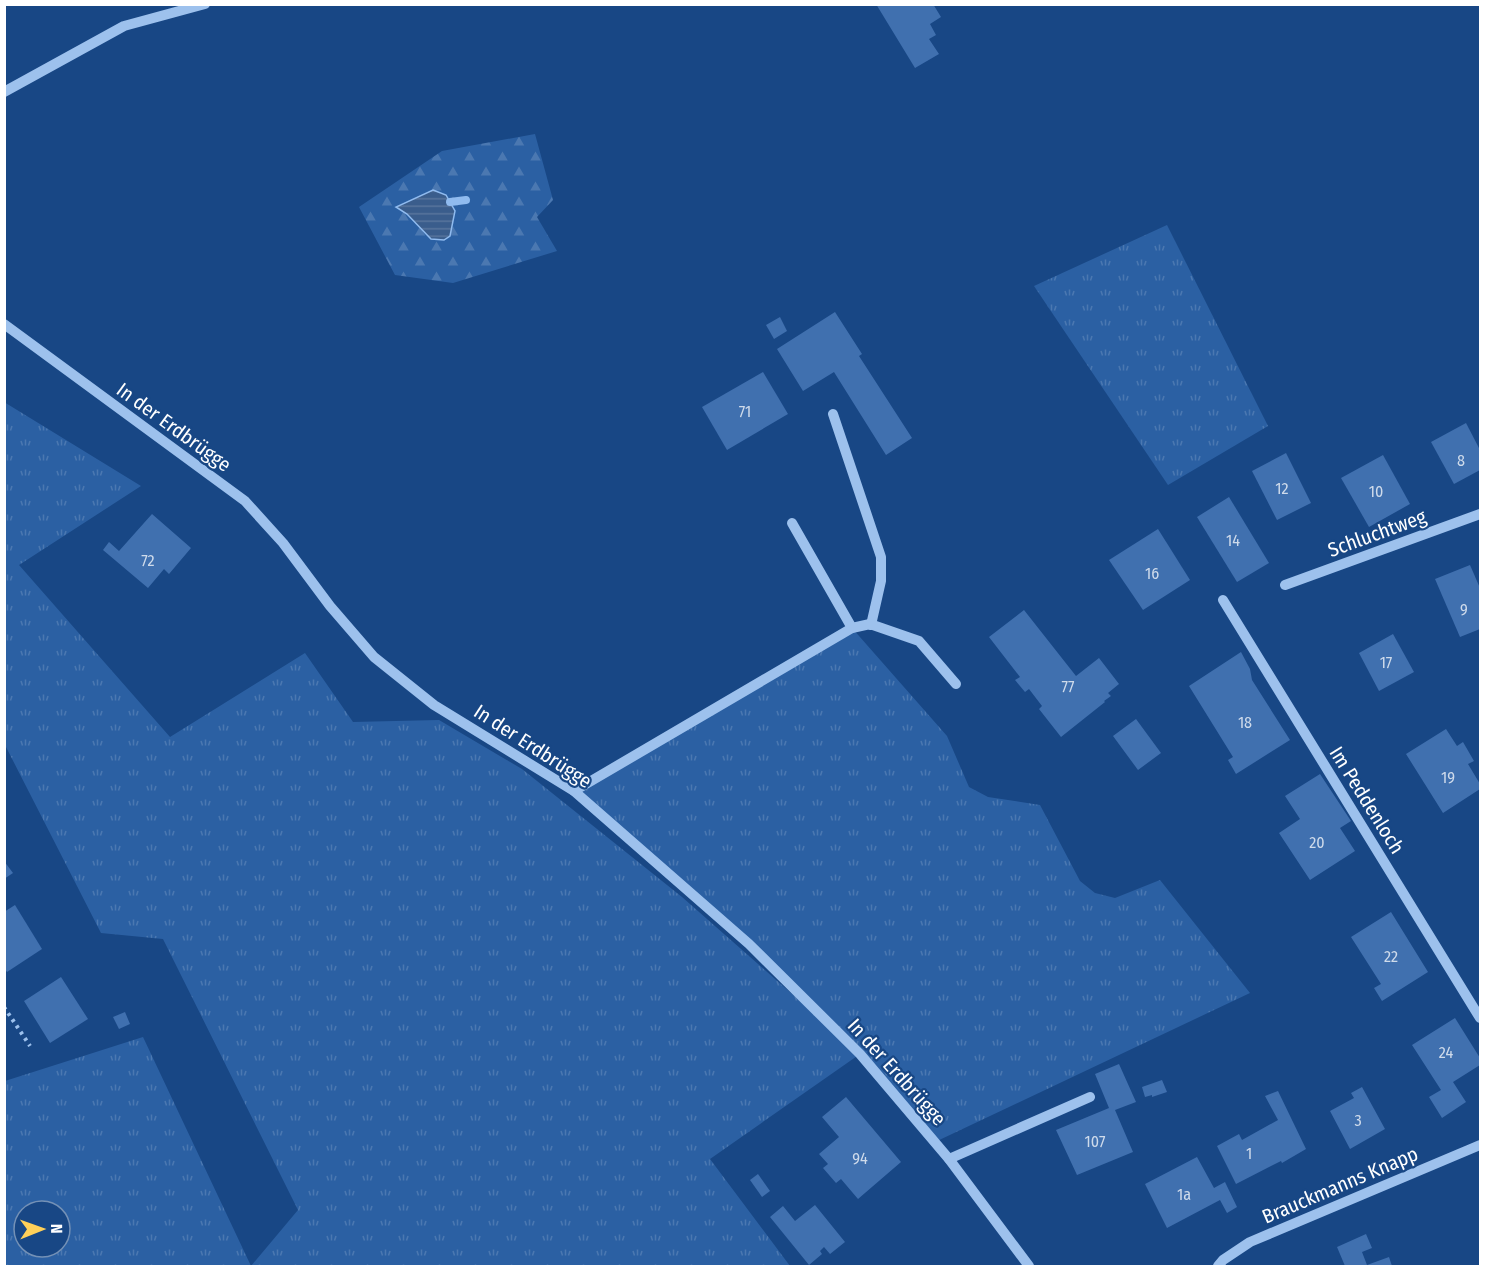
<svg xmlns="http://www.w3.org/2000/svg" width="1485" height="1271" font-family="'Fira Sans Condensed',sans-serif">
	<defs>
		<pattern id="grass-tufts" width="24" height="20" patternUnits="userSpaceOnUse" patternTransform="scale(1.5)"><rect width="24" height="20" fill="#2b60a3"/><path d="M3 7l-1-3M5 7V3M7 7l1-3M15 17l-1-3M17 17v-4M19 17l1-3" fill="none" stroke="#4b78b1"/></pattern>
		<pattern id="forest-firs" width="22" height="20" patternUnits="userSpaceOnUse" patternTransform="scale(1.5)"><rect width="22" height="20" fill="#2b60a3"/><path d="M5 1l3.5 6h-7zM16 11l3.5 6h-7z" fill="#4b78b1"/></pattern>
		<pattern id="water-rules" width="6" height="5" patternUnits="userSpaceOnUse" patternTransform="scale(1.5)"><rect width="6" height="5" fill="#3a5d8c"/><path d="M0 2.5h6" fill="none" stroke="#58759d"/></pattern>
	</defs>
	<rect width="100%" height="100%" fill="#184785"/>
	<g fill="url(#grass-tufts)" fill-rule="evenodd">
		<polygon points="1167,225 1268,426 1168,485 1034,286"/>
		<polygon points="4,402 141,486 19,565 170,737 305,653 353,722 439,720 522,769 682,897 849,1044 749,944 574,791 852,628 947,736 969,787 988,797 1040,805 1080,881 1095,893 1115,898 1160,880 1250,993 935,1142 860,1054 710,1159 790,1266 251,1266 298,1210 163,939 101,933 5,745"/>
		<path d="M143,1037L251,1266H5V1081ZM24,1211H60V1247H24Z"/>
	</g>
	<polygon fill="url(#forest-firs)" points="535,134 553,200 537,217 557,251 453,283 395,275 359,207 442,151"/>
	<polygon fill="url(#water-rules)" stroke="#90bbef" stroke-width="1.5" points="433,190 446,195 455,211 450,236 444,240 431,239 407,214 396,207"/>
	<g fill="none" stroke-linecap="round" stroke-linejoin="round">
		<polyline stroke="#90bbef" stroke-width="8" points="450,202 466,200"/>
	</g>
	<g fill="#4070af">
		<polygon points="876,4 933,4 941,17 930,24 936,35 929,39 939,54 915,68"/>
		<polygon points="835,312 862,354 859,356 912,438 886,455 834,372 803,391 777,349"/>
		<polygon points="780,317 787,331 774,339 766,325"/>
		<polygon points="763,372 788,414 727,450 702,407"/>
		<polygon points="1466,423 1480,450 1480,470 1454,484 1431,442"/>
		<polygon points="1286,453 1311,503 1277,520 1252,471"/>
		<polygon points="1383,455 1410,504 1369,527 1341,478"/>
		<polygon points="1229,497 1269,563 1237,582 1197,517"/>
		<polygon points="152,514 191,548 169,574 164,569 148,588 103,550 109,542 119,551"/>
		<polygon points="1158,529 1190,580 1143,610 1109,560"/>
		<polygon points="1470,565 1480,588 1480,629 1460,637 1435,579"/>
		<polygon points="1024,610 1076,676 1099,658 1119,684 1108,693 1111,696 1104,701 1105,702 1061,737 1039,709 1042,706 1029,689 1025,692 1015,680 1020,677 989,637"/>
		<polygon points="1393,634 1414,672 1379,691 1359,653"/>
		<polygon points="1241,652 1250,669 1252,680 1290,740 1236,774 1228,760 1233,757 1189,686"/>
		<polygon points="1136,719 1161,753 1138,770 1113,736"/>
		<polygon points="1446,729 1457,746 1463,742 1474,761 1468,764 1480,784 1480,789 1443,813 1406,754"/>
		<polygon points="1320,774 1351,821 1340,828 1355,851 1310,880 1279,833 1300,819 1285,796"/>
		<polygon points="4,861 13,873 4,879"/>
		<polygon points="15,905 42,949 7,972 4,968 4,912"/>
		<polygon points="1391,912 1428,972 1382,1001 1374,988 1381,984 1351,937"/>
		<polygon points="61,977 88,1019 50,1043 24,1001"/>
		<polygon points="125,1012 130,1024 119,1029 113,1017"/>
		<polygon points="1455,1018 1480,1058 1480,1065 1453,1082 1466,1102 1442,1118 1429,1097 1441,1090 1412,1045"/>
		<polygon points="1119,1064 1136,1102 1115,1110 1133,1152 1077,1175 1056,1130 1109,1108 1095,1074"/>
		<polygon points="1162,1080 1167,1092 1152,1097 1152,1095 1145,1097 1142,1087"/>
		<polygon points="1362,1087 1385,1129 1350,1149 1330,1111 1354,1098 1351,1093"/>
		<polygon points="1278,1091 1306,1149 1282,1163 1281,1161 1236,1184 1217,1146 1239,1134 1242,1140 1278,1120 1265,1096"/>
		<polygon points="846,1097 901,1162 858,1199 841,1179 836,1183 823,1168 828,1164 819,1154 839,1137 822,1117"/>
		<polygon points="1197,1157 1214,1188 1225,1182 1237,1207 1227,1213 1220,1200 1167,1228 1145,1184"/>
		<polygon points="758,1174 770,1191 762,1197 750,1180"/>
		<polygon points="815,1205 845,1242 830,1254 824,1247 820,1251 822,1254 809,1265 770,1217 783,1206 795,1221"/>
		<polygon points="1366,1234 1372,1248 1362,1252 1367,1265 1389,1257 1392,1266 1345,1266 1337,1247"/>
	</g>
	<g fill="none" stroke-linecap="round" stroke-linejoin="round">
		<polyline stroke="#9dc1ed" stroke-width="4" stroke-dasharray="3 4.5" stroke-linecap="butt" points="4,1007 30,1046"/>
		<g stroke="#9dc1ed" stroke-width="10">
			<polyline points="4,92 124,26 205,4"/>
			<polyline points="4,324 245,501 283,543 330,606 374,657 434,705 574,791 749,944 860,1054 949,1159 1029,1266"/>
			<polyline points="833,414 881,557 881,581 871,625"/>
			<polyline points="792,523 852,628"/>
			<polyline points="1285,585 1480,514"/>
			<polyline points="1223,600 1480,1018"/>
			<polyline points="574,791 852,628 870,624 919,641 956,684"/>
			<polyline points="949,1159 1090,1097"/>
			<polyline points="1218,1266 1223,1260 1250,1242 1480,1145"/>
		</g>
	</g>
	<g text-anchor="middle" stroke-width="4.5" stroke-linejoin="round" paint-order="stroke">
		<g font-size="16" fill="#cfdbeb">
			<text x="745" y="417">71</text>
			<text x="1461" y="466">8</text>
			<text x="1282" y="494">12</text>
			<text x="1376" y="497">10</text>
			<text x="1233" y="546">14</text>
			<text x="148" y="566">72</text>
			<text x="1152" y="579">16</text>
			<text x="1464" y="615">9</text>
			<text x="1386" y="668">17</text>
			<text x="1068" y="692">77</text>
			<text x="1245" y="728">18</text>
			<text x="1448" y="783">19</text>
			<text x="1317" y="848">20</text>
			<text x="1391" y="962">22</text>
			<text x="1446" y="1058">24</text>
			<text x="1358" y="1126">3</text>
			<text x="1095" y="1147">107</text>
			<text x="1249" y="1159">1</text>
			<text x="860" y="1164">94</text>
			<text x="1184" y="1200">1a</text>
		</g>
		<g font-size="20" fill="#fff" stroke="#184785">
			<text transform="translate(174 427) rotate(36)" y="7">In der Erdbrügge</text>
			<text transform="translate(1377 533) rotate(-20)" y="7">Schluchtweg</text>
			<text transform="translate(533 746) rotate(33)" y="7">In der Erdbrügge</text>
			<text transform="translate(1367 800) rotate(58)" y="7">Im Peddenloch</text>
			<text transform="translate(897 1072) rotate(48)" y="7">In der Erdbrügge</text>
			<text transform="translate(1340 1185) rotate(-23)" y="7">Brauckmanns Knapp</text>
		</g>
	</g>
	<rect width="1485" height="1271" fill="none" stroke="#ffffff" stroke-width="12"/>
	<g transform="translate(42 1229) rotate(89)"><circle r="28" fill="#184785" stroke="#7491b6" stroke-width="1.5"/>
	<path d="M0-4.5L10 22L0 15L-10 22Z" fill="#ffd059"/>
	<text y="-9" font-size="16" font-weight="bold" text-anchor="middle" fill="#ffffff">N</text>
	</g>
</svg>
